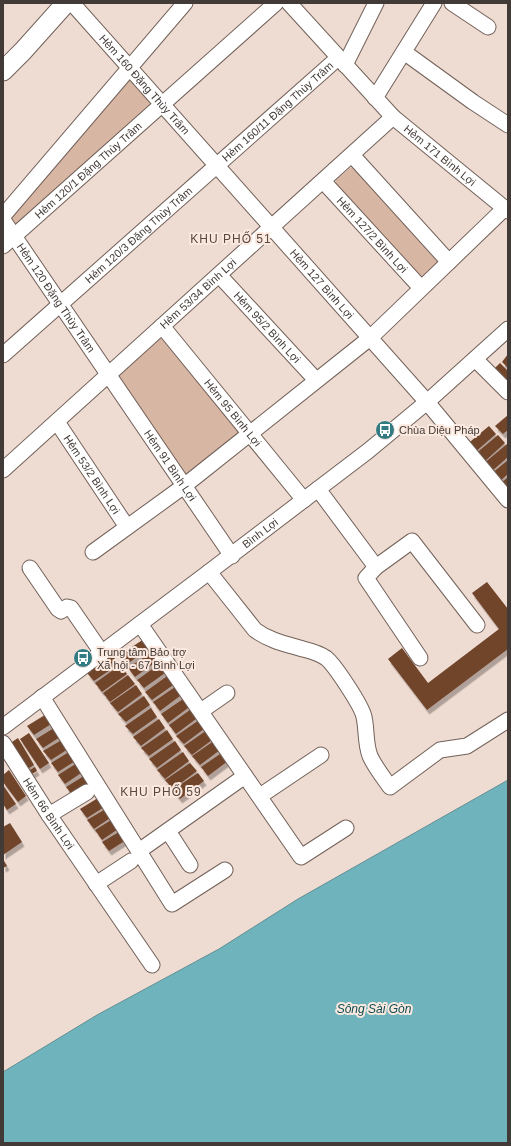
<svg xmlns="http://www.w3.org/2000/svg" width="511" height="1146" font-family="Arial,sans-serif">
	<defs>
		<filter id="shadow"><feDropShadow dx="2.5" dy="4.5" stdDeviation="0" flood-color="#0004"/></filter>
	</defs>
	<rect width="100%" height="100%" fill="#eedbd1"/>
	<g fill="#d7b6a4">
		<polygon points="132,80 151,102 150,108 21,223 16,224 11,218 126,81"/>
		<polygon points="357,167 439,260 438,266 425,279 419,278 336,186 336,180 350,168"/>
		<polygon points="157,339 164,339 241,430 240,435 188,477 182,475 116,374"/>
	</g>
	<polygon fill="#6fb4bd" stroke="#628f94" points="508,780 508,1143 3,1143 3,1072 97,1015 219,949 298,899"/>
	<g fill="#70442c" filter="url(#shadow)">
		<polygon points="508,354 508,368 502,362"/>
		<polygon points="500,363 508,371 508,387 492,371"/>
		<polygon points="508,415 508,430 503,434 495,426"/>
		<polygon points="489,426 496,434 473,454 465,446"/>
		<polygon points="498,435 505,443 483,463 474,455"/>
		<polygon points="507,444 508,446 508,457 491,472 483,464"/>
		<polygon points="508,460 508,474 499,482 491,474"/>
		<polygon points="508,477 508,491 500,484"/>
		<polygon points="487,582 508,609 508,649 427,710 388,659 402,648 428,683 499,629 472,593"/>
		<polygon points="144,639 150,647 126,665 118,656"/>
		<polygon points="153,651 160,659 135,677 128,668"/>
		<polygon points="112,655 119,664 94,681 87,673"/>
		<polygon points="162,662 168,671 144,688 137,680"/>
		<polygon points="120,665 127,674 102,692 95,683"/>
		<polygon points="170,674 176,683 152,700 145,692"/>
		<polygon points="128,675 135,684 110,702 103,693"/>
		<polygon points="136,685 142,694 118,712 110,703"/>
		<polygon points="178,685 184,693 160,711 153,702"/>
		<polygon points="144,696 150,705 126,722 118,714"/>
		<polygon points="186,697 192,705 168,723 161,714"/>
		<polygon points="194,707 200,716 176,734 169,725"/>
		<polygon points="151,708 157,717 133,734 125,726"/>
		<polygon points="53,710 59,719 34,735 27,726"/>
		<polygon points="202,718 208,726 184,744 176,736"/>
		<polygon points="159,719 165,728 141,746 133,737"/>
		<polygon points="62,723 68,732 43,748 36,739"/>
		<polygon points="210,728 216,737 192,755 184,746"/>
		<polygon points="167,730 173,739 149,756 141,748"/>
		<polygon points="29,733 49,763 40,769 20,739"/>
		<polygon points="70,735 76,744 51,760 43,751"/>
		<polygon points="18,738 34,765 26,770 9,744"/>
		<polygon points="218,738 224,747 200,765 192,756"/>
		<polygon points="175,741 181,750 157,768 149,759"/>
		<polygon points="77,747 83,756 58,772 51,763"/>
		<polygon points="226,750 232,758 208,776 201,767"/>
		<polygon points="183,752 189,761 165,779 157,770"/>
		<polygon points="85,758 90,767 65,784 58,775"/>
		<polygon points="190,763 197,771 173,789 165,780"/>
		<polygon points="35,767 37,771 32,774 25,773"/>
		<polygon points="9,770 26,796 18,802 3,782 3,775"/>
		<polygon points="92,771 98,780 73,796 66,787"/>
		<polygon points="198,773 204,781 180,799 172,790"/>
		<polygon points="3,785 16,804 7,810 3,804"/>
		<polygon points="106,793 112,802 87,818 80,809"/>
		<polygon points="114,804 119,812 94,829 87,820"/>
		<polygon points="121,814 127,823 102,840 95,830"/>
		<polygon points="10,823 22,842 3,855 3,827"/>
		<polygon points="129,826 134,835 109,851 102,842"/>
		<polygon points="3,859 7,866 3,868"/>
	</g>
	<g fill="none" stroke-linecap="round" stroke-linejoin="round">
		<g stroke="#726159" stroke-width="17">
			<g id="minor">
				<path id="s1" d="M72,3L427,402L508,500"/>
				<path id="s2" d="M289,3L393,117L508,211"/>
				<polyline points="452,3 488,27"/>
				<polyline points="404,52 473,102 508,125"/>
				<polyline points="345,65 376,3"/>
				<polyline points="375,98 434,3"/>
				<polyline points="352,155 449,262"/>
				<path id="s3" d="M323,181L421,288"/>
				<polyline points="3,216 185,3"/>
				<path id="s4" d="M3,220L232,556"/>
				<path id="s5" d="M3,246L276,3"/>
				<path id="s6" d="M219,275L316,380"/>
				<path id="s7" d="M162,326L304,500"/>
				<path id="s8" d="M3,355L338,58"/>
				<polyline points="475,359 508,392"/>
				<path id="s9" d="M57,422L127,527"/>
				<path id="s10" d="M3,470L393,117"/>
				<polyline points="318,489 376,567 412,541 477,625"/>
				<polyline points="93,552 184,486 370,338 505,208"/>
				<polyline points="376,567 366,578 420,658"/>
				<polyline points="30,568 58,609 61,611 67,607 71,608 102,653"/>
				<path d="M209,572L255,630C270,641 286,644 303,649C311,651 319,653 326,658C334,664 362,706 364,717C367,730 365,743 370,756C375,767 383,777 390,787L440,750L467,746L508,720"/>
				<polyline points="140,624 301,857 346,828"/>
				<polyline points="42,697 172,904 225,870"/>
				<polyline points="201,711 227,693"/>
				<path id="s11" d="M3,727L209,572L368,451L427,402L508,329"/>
				<path id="s12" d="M3,743L49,815L152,965"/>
				<polyline points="260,796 321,755"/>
				<polyline points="49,815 87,792"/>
				<polyline points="168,831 190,865"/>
				<polyline points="139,851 245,776"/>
				<polyline points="96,884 131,861"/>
			</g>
		</g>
		<g stroke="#726159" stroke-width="21">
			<polyline id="major" points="3,71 23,51 66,3"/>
		</g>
		<use href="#minor" stroke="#fff" stroke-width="15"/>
		<use href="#major" stroke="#fff" stroke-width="19"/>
	</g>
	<defs>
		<g id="bus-disc" transform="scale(1)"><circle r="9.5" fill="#337b83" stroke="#fbe8de"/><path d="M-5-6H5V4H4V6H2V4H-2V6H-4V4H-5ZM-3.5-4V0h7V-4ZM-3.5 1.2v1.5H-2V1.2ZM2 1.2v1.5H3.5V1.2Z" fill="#fff"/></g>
	</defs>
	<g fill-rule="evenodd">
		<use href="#bus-disc" x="385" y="430"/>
		<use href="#bus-disc" x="83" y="658"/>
	</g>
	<g text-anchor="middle" stroke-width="4" stroke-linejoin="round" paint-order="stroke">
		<g font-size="11" fill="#423a36" stroke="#fbe8de">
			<text dy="4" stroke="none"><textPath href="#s1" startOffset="109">Hẻm 160 Đặng Thùy Trâm</textPath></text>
			<text dy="4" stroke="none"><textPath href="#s8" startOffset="367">Hẻm 160/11 Đặng Thùy Trâm</textPath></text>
			<text dy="4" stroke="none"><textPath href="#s2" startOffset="215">Hẻm 171 Bình Lợi</textPath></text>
			<text dy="4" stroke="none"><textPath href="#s5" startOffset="114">Hẻm 120/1 Đặng Thùy Trâm</textPath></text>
			<text dy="4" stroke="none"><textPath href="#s8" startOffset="181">Hẻm 120/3 Đặng Thùy Trâm</textPath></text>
			<text dy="4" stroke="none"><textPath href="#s3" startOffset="73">Hẻm 127/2 Bình Lợi</textPath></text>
			<text dy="4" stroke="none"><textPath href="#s1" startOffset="376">Hẻm 127 Bình Lợi</textPath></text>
			<text dy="4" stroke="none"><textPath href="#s10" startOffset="263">Hẻm 53/34 Bình Lợi</textPath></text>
			<text dy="4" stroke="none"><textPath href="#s4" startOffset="94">Hẻm 120 Đặng Thùy Trâm</textPath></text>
			<text dy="4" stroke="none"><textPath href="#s6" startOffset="71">Hẻm 95/2 Bình Lợi</textPath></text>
			<text dy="4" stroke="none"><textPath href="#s7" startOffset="112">Hẻm 95 Bình Lợi</textPath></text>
			<text dy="4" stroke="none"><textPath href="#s4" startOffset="297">Hẻm 91 Bình Lợi</textPath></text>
			<text dy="4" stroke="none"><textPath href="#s9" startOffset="63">Hẻm 53/2 Bình Lợi</textPath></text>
			<text dy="4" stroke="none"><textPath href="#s11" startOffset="322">Bình Lợi</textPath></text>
			<text dy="4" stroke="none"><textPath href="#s12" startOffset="84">Hẻm 66 Bình Lợi</textPath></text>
		</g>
		<g font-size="11" fill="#423a36" stroke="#fbe8de" text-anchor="start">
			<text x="399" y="434">Chùa Diệu Pháp</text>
			<text x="97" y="656">Trung tâm Bảo trợ<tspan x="97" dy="13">Xã hội - 67 Bình Lợi</tspan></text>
		</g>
		<g font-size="12" letter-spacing="1" fill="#584840" stroke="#fbe8de">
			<text x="231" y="243">KHU PHỐ 51</text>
			<text x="161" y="796">KHU PHỐ 59</text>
		</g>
		<g font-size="12" font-style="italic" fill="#0c4c52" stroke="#fbe8de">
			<text x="374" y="1013">Sông Sài Gòn</text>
		</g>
	</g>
	<rect width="511" height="1146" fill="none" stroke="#423a36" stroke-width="8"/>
</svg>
